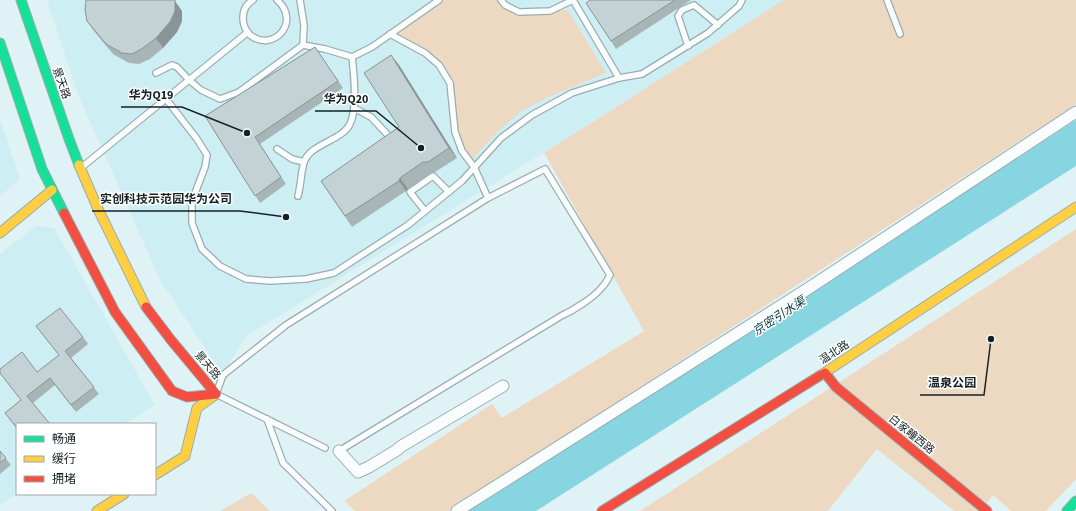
<svg xmlns="http://www.w3.org/2000/svg" width="1076" height="511" font-family="'Source Sans 3','Noto Sans SC',sans-serif">
	<rect width="100%" height="100%" fill="#dff3f6"/>
	<g fill="#cdeff4">
		<polygon points="47,0 785,0 553,147 245,337 223,375 160,280 79,97"/>
		<polygon points="0,119 20,179 0,196"/>
		<polygon points="36,226 54,228 155,405 125,424 17,424 17,494 0,505 0,254"/>
	</g>
	<g fill="#edd9c1">
		<polygon points="439,0 501,0 520,12 568,10 606,73 551,96 523,110 500,129 470,162 455,132 450,83 439,65 390,34"/>
		<polygon points="784,0 1076,0 1076,104 449,511 355,511 344,501 492,404 502,418 644,331 544,153"/>
		<polygon points="1076,229 1076,479 1046,511 1011,511 993,495 981,511 954,511 877,449 828,511 640,511"/>
		<polygon points="251,493 270,511 220,511"/>
	</g>
	<polygon fill="#87d5e1" points="1076,120 1076,166 536,511 462,511"/>
	<g fill="none" stroke-linecap="round" stroke-linejoin="round">
		<g stroke="#9cacad" stroke-width="8">
			<g id="lane">
				<path d="M253,0C246,4 243,11 243,18C243,24 246,31 250,35C273,53 302,22 277,0"/>
				<polyline points="300,0 304,25 303,45"/>
				<polyline points="501,0 505,5 519,12 550,11 573,0"/>
				<polyline points="573,0 619,78"/>
				<polyline points="887,0 900,34"/>
				<polyline points="390,34 425,53 439,65 450,83 455,132 462,151 474,167 488,198"/>
				<polyline points="688,46 678,16 682,10 694,5 718,25"/>
				<polyline points="156,73 172,65 177,67 189,80 201,90 220,99 239,92 303,45 325,49 352,57"/>
				<polyline points="166,99 197,139 207,155 205,167 192,201 192,223 202,249 220,266 246,279 270,281 306,279 334,273 408,225 462,181 501,138 532,115 572,93 619,78 642,74 708,33 739,6 742,0"/>
				<polyline points="354,108 371,117 387,134"/>
				<polyline points="277,149 292,159 304,162"/>
				<polyline points="82,167 248,32"/>
				<path d="M298,196C300,188 301,179 302,171C303,169 303,165 304,162C311,143 342,141 350,124C357,110 354,74 352,57L372,47L439,0"/>
				<polyline points="425,211 410,192 433,176 449,192"/>
				<polyline points="267,419 283,463 332,511"/>
				<path d="M325,448L216,394L223,375L286,325L488,198L545,169L610,275C608,279 606,283 603,286C595,297 574,310 561,316L339,451"/>
			</g>
		</g>
		<g stroke="#9cacad" stroke-width="13">
			<g id="street">
				<polyline points="339,451 358,472 369,467 397,450 400,447 503,386"/>
				<polyline points="457,511 809,288 1076,112"/>
			</g>
		</g>
		<g stroke="#9cacad" stroke-width="11">
			<g id="fast">
				<polyline points="21,0 69,139 79,165"/>
				<polyline points="0,43 42,169 64,213"/>
				<polyline points="1067,511 1076,501"/>
			</g>
		</g>
		<g stroke="#9cacad" stroke-width="11">
			<g id="slow">
				<polyline points="79,165 98,209 146,307"/>
				<polyline points="0,233 52,190"/>
				<polyline points="821,375 1076,207"/>
				<polyline points="155,475 185,456 197,408 215,395"/>
				<polyline points="97,511 124,494"/>
			</g>
		</g>
		<g stroke="#9cacad" stroke-width="11">
			<g id="jam">
				<polyline points="64,213 115,312 172,391 187,397 216,394"/>
				<polyline points="146,307 171,340 216,394"/>
				<polyline points="825,373 836,387 987,511"/>
				<polyline points="602,511 821,375"/>
			</g>
		</g>
		<use href="#lane" stroke="#fafdfe" stroke-width="5.5"/>
		<use href="#street" stroke="#fafdfe" stroke-width="11"/>
		<use href="#fast" stroke="#16e098" stroke-width="9"/>
		<use href="#slow" stroke="#ffcf43" stroke-width="9"/>
		<use href="#jam" stroke="#f24e42" stroke-width="9"/>
	</g>
	<g fill="#a8b5b7">
		<polygon points="590,0 691,0 616,49 611,41"/>
		<polygon points="182,11 182,21 177,32 163,48 150,59 139,64 129,63 113,54 94,31 87,21"/>
		<polygon points="315,47 343,88 260,144 286,184 260,203 205,116"/>
		<polygon points="399,65 457,158 435,172 431,173 408,189 406,191 352,227 321,181 399,127"/>
		<polygon points="36,326 83,337 88,344 71,358 99,394 76,412 55,385 33,403 17,424 17,429 5,413 21,400 0,373 37,372 59,355"/>
		<polygon points="0,451 11,465 0,474"/>
	</g>
	<g fill="#889495">
		<polygon points="175,1 182,11 182,21 177,32 163,48 156,38"/>
		<polygon points="391,55 399,65 457,158 449,148"/>
		<polygon points="400,178 408,189 406,191 399,181"/>
	</g>
	<g fill="#c3d3d5" stroke="#889495">
		<polygon points="86,0 175,0 175,11 170,22 156,38 143,48 132,54 122,53 106,44 87,21 85,10"/>
		<polygon points="590,0 675,0 611,41 586,3"/>
		<polygon points="315,47 338,81 255,137 281,177 255,196 205,116"/>
		<polygon points="391,55 449,148 428,162 423,162 400,178 399,181 345,216 321,181 399,127 364,73"/>
		<polygon points="60,308 83,337 65,351 94,387 71,405 50,378 27,396 50,424 17,424 17,428 5,413 21,400 0,373 0,369 22,352 37,372 59,355 36,326"/>
		<polygon points="0,451 6,458 0,463"/>
	</g>
	<g text-anchor="middle" stroke-width="3" stroke-linejoin="round" paint-order="stroke">
		<g font-size="11" fill="#152224" stroke="#fff">
			<text transform="translate(62 83) rotate(71)" y="4">景天路</text>
			<text transform="translate(834 352) rotate(-33)" y="4">温北路</text>
			<text transform="translate(208 365) rotate(50)" y="4">景天路</text>
			<text transform="translate(912 434) rotate(39)" y="4">白家疃西路</text>
		</g>
		<g font-size="12" font-style="italic" fill="#01353b" stroke="#fff">
			<text transform="translate(779 316) rotate(-33)" y="4">京密引水渠</text>
		</g>
	</g>
	<path fill="none" stroke="#152224" stroke-width="1.5" d="M247 133L182 107H121M421 148L376 111H315M286 217L240 211H92M991 339L984 395H920"/>
	<g fill="#152224" stroke="#fff" stroke-width="1.5">
		<circle cx="247" cy="133" r="4"/>
		<circle cx="421" cy="148" r="4"/>
		<circle cx="286" cy="217" r="4"/>
		<circle cx="991" cy="339" r="4"/>
	</g>
	<g font-size="12" text-anchor="middle" font-weight="bold" fill="#152224" stroke="#fff" stroke-width="3" stroke-linejoin="round" paint-order="stroke">
		<text x="151" y="99">华为Q19</text>
		<text x="346" y="103">华为Q20</text>
		<text x="166" y="203">实创科技示范园华为公司</text>
		<text x="952" y="387">温泉公园</text>
	</g>
	<rect x="16" y="423" width="140" height="72" fill="#ffffff" stroke="#a1a7a7"/>
	<rect x="24" y="436" width="20" height="6" fill="#16e098" stroke="#a1a7a7"/>
	<text x="52" y="443" font-size="12" fill="#152224">畅通</text>
	<rect x="24" y="456" width="20" height="6" fill="#ffcf43" stroke="#a1a7a7"/>
	<text x="52" y="463" font-size="12" fill="#152224">缓行</text>
	<rect x="24" y="476" width="20" height="6" fill="#f24e42" stroke="#a1a7a7"/>
	<text x="52" y="483" font-size="12" fill="#152224">拥堵</text>
</svg>
